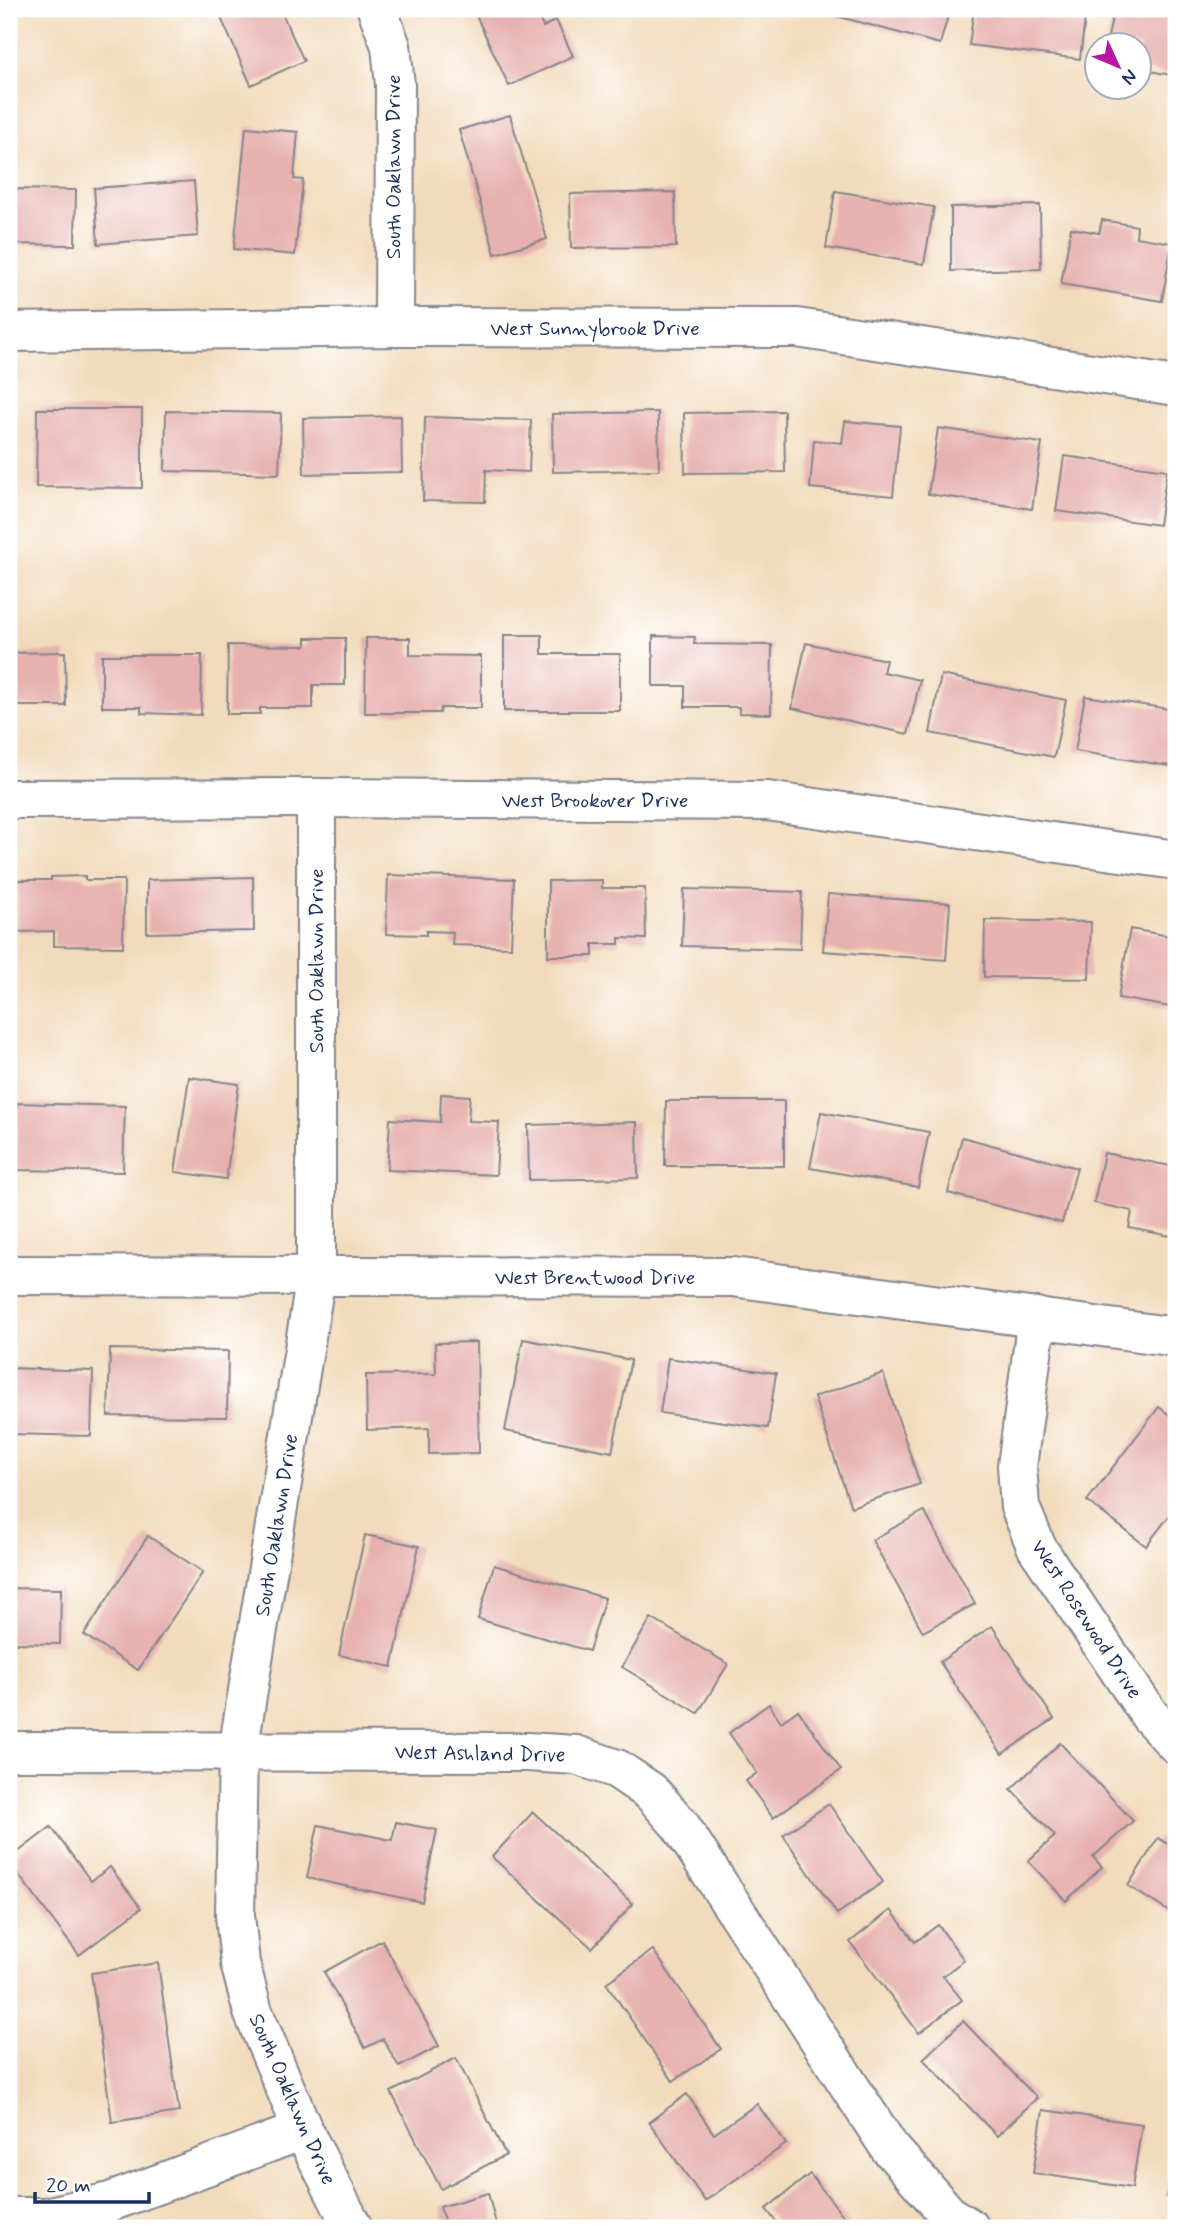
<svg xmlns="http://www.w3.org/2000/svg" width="1185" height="2237" font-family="Mynerve,sans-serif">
	<rect width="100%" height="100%" fill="#fff"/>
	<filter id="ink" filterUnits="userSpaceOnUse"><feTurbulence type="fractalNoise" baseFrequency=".0143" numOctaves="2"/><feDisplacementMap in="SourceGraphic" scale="14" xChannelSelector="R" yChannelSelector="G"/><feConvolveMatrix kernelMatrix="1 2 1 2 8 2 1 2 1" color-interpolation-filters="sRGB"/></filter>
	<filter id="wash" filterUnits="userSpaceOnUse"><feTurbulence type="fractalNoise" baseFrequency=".00686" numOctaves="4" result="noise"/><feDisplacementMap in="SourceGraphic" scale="28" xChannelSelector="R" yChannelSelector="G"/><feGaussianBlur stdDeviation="1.57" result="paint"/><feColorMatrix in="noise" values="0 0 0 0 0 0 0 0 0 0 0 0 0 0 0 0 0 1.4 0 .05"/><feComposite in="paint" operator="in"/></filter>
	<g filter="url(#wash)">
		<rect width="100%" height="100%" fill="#f2dbbc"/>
		<g id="blocks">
			<g fill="#e6b1ae">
				<polygon points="217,9 280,9 304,61 251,85"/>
				<polygon points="473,9 535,9 543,27 556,20 573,56 509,86"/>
				<polygon points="830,9 950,9 940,44 829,14"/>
				<polygon points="974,9 1086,9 1080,59 969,45"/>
				<polygon points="1114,9 1150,9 1176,14 1176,76 1140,69 1140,46 1106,46"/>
				<polygon points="510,115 547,239 495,254 459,130"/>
				<polygon points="246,127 298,132 294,179 303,180 295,255 234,249"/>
				<polygon points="194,181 198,236 98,244 94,188"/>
				<polygon points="9,189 76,190 75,245 9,244"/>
				<polygon points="835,191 934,207 924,264 826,248"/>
				<polygon points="675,192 676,247 571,248 570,194"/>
				<polygon points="1040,205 1041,269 951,271 951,207"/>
				<polygon points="1102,220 1137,226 1136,237 1172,243 1162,301 1061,284 1071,228 1099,233"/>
				<polygon points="37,409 142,409 142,488 36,487"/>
				<polygon points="9,411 12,411 13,462 9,462"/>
				<polygon points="166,411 281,413 279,474 165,471"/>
				<polygon points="784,411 785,472 685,473 684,413"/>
				<polygon points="658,412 659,470 553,472 552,414"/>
				<polygon points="401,416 402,472 304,474 303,418"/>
				<polygon points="425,417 531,420 529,472 486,470 485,502 423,501"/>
				<polygon points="845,421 900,426 893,496 810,488 814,440 842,443"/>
				<polygon points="938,428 1042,443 1032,509 928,494"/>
				<polygon points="1064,456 1167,470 1159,525 1056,511"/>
				<polygon points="504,635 542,635 542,654 620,654 620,711 504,711"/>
				<polygon points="653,636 695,637 694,644 772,645 771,714 739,713 739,707 685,707 685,686 653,686"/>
				<polygon points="306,638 345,638 345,685 313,685 313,708 260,708 260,714 227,714 228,645 306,646"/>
				<polygon points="366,638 410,638 410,655 481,656 481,708 441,708 440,713 365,713"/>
				<polygon points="806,643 886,660 883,672 920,680 908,734 792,708"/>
				<polygon points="65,652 66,706 9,706 9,653"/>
				<polygon points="102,655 202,655 201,715 141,713 141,707 102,707"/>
				<polygon points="941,675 1066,700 1054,757 930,733"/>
				<polygon points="1085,696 1176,710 1176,767 1075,751"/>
				<polygon points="388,875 514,879 511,947 452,945 453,932 426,931 426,935 386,934"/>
				<polygon points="85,876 85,880 124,880 123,947 54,946 54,931 18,932 18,880 51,880 51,877"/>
				<polygon points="253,877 254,931 147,933 147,880"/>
				<polygon points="602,880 602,888 645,888 646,939 619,938 619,944 593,944 593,956 548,956 548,881"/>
				<polygon points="684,889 802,892 800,949 682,946"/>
				<polygon points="828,894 950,903 946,960 823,951"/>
				<polygon points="985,920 1091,922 1089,979 984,977"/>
				<polygon points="1130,929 1176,937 1176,1008 1118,998"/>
				<polygon points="189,1077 239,1084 226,1179 175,1172"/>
				<polygon points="441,1094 470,1096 468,1121 499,1122 496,1175 387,1170 390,1119 440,1122"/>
				<polygon points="666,1101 784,1101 784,1166 665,1166"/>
				<polygon points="17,1103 125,1106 123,1172 15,1170"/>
				<polygon points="821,1112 929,1132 918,1187 810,1168"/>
				<polygon points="637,1122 638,1178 529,1180 528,1125"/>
				<polygon points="962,1137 1077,1168 1062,1223 948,1193"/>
				<polygon points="1104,1153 1176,1167 1176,1237 1129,1228 1132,1211 1094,1203"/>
				<polygon points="523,1339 631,1360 612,1452 505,1431"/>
				<polygon points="477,1342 479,1453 429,1454 429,1428 367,1430 366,1375 436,1374 435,1343"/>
				<polygon points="110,1349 228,1351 227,1417 108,1416"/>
				<polygon points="668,1358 776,1373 768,1428 660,1413"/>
				<polygon points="9,1368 93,1371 91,1436 9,1434"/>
				<polygon points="883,1373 920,1484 851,1507 814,1397"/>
				<polygon points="1159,1407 1176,1420 1176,1507 1146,1546 1087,1501"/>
				<polygon points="924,1511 975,1604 923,1632 872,1540"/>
				<polygon points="365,1535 419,1546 392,1667 339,1655"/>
				<polygon points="148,1536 203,1572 138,1670 84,1635"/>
				<polygon points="494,1565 605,1598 589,1651 478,1619"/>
				<polygon points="9,1588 61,1589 60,1644 9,1643"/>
				<polygon points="651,1618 728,1664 698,1713 622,1667"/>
				<polygon points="992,1626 1054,1719 1002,1754 940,1662"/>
				<polygon points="769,1704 781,1722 798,1710 841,1770 773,1818 746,1781 757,1773 729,1733"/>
				<polygon points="1060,1743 1133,1821 1093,1857 1102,1867 1066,1901 1028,1861 1055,1836 1011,1789"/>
				<polygon points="829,1804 883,1882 837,1914 783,1835"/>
				<polygon points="533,1812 633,1904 592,1948 492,1857"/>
				<polygon points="396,1822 437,1830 422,1902 307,1878 318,1825 392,1840"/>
				<polygon points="51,1827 91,1881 110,1867 141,1908 79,1955 9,1862 9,1859"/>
				<polygon points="1158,1838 1176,1849 1176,1916 1128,1886"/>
				<polygon points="891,1910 915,1942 938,1925 964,1960 943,1976 962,2000 919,2033 850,1942"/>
				<polygon points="382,1940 439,2046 399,2067 383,2039 365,2048 324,1972"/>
				<polygon points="653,1950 721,2049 673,2081 606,1983"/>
				<polygon points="158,1963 179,2112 112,2122 91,1973"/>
				<polygon points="963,2021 1037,2098 997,2136 923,2059"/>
				<polygon points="456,2058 506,2155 441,2189 391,2092"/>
				<polygon points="687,2094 714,2134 757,2104 786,2144 705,2201 649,2122"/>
				<polygon points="1043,2110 1142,2124 1132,2188 1033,2173"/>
				<polygon points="1175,2146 1176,2146 1176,2199 1166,2197"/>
				<polygon points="810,2174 853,2228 781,2228 766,2209"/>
				<polygon points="488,2193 497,2228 446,2228 440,2207"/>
			</g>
		</g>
	</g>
	<g filter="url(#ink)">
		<use href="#blocks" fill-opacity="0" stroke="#86858d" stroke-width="2"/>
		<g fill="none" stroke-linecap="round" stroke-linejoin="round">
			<g stroke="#86858d" stroke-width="42">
				<g id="minor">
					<polyline points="377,9 391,46 395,85 394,327"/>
					<polyline points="9,332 394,327 797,328 1176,386"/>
					<polyline points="316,798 316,1276 238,1751 235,1915 240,1963 253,2012 303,2130 353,2228"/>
					<polyline points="9,799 316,798 767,801 1176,860"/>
					<polyline points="9,1275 733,1277 1176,1337"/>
					<polyline points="1037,1317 1017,1466 1020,1507 1037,1548 1150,1716 1176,1744"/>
					<polyline points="9,1751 527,1752 576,1755 617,1769 651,1792 680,1825 889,2147 950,2216 970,2228"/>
					<polyline points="9,2217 46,2217 110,2202 303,2130"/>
				</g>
			</g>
			<use href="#minor" stroke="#fff" stroke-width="38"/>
		</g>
	</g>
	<g text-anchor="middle" stroke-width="5" stroke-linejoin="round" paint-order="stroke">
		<g font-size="21" fill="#1b2f5e" stroke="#fff">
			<text transform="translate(393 167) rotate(-90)" y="7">South Oaklawn Drive</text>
			<text x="595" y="335">West Sunnybrook Drive</text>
			<text x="595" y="807">West Brookover Drive</text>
			<text transform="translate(316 961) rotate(-90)" y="7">South Oaklawn Drive</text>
			<text x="595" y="1284">West Brentwood Drive</text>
			<text transform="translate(276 1525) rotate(-81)" y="7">South Oaklawn Drive</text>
			<text transform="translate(1087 1619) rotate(57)" y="7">West Rosewood Drive</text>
			<text transform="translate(480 1753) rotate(1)" y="7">West Ashland Drive</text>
			<text transform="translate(293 2099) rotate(66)" y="7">South Oaklawn Drive</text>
		</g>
	</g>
	<rect width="1185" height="2237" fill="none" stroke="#fff" stroke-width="35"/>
	<g transform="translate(1118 66) rotate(134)"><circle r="33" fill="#ffffff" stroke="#a4acbf" stroke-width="2"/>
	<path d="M0-5L12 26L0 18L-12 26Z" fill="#b5179e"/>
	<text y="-10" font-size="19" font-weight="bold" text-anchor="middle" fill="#1b2f5e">N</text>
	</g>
	<path d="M35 2192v10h114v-10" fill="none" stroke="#1b2f5e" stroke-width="3.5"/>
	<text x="46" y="2192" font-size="21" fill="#1b2f5e" stroke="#ffffff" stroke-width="5" paint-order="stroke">20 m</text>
</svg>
